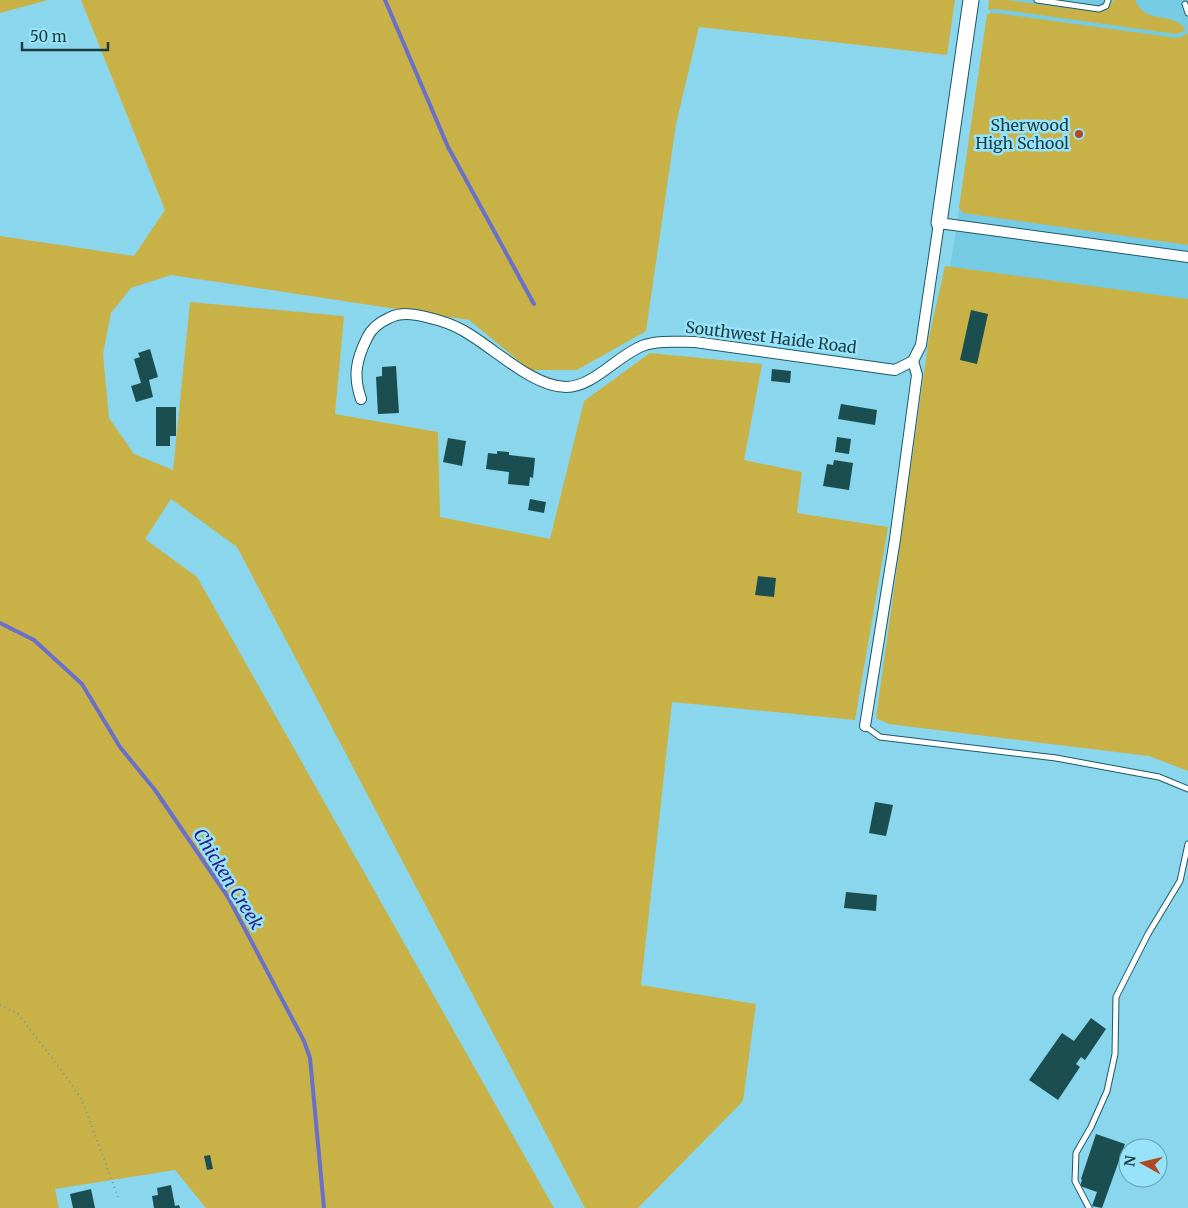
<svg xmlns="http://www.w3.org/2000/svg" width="1188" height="1208" font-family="Merriweather,serif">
	<rect width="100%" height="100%" fill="#8ad6ec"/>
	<polygon fill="#75cbe4" points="992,0 1188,0 1188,301 950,268"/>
	<g fill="#c8b247">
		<polygon points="0,0 48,0 0,13"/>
		<polygon points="81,0 955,0 947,55 699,27 676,124 646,331 577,370 530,370 469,320 171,275 131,288 111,313 103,354 109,418 134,454 173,470 190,302 344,316 335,414 438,432 440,517 550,539 584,401 650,353 762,364 744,460 802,472 797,513 888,527 855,720 672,702 641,985 756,1004 743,1101 638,1208 585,1208 237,547 171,499 145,539 197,577 554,1208 206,1208 175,1170 55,1189 59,1208 0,1208 0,236 134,256 165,210"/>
		<path d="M989,0H1007L1097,12L1106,10L1114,0H1135C1147,27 1171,9 1186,30L1176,34L996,9L988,10Z"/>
		<polygon points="996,13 1177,38 1181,37 1188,33 1188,245 963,213 959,208 987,14"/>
		<polygon points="945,266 1188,299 1188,771 1149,756 889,724 876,718 929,337"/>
	</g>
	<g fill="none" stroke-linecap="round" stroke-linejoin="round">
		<g stroke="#6970c9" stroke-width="4">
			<polyline points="385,0 448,147 534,304"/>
			<polyline points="0,623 34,640 82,684 120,747 155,790 228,897 304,1041 310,1058 324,1208"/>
		</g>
	</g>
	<g fill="#1b4e50">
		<polygon points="971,310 988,314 977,364 960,360"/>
		<polygon points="150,349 158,377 149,380 153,397 136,402 131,386 141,383 134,359 140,357 138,353"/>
		<polygon points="396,366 399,413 378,414 376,377 382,376 382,367"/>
		<polygon points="772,369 791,371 790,383 771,381"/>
		<polygon points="841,404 877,410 875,425 838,419"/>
		<polygon points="156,407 176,407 176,436 170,436 170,446 156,446"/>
		<polygon points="837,437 851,439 849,454 835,452"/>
		<polygon points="448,438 466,441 462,466 443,462"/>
		<polygon points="497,451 509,452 509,455 535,458 533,478 530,477 529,486 508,484 509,472 486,469 488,453 497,454"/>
		<polygon points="834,460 853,463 849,490 823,486 827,464 833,465"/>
		<polygon points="530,499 546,502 544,513 528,510"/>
		<polygon points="758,576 776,578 774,597 755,595"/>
		<polygon points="875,802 893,805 886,836 869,833"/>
		<polygon points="846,892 877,895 876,911 844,908"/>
		<polygon points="1091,1018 1106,1029 1085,1060 1081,1057 1076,1064 1080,1067 1058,1100 1029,1080 1062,1033 1074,1041"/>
		<polygon points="1096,1134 1125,1144 1102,1208 1092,1206 1097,1192 1080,1186 1082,1180 1081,1179"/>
		<polygon points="210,1155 213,1169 207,1170 204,1156"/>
		<polygon points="171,1185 175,1206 179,1205 180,1208 154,1208 152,1196 158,1195 157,1188"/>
		<polygon points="91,1189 95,1208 73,1208 70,1194"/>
	</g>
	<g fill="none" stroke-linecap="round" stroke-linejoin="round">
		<g stroke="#1d5968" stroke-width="7">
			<g id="lane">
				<polyline points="1037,0 1099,9 1106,6 1108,0"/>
				<polyline points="1185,4 1188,13"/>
				<polyline points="865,726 880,737 1056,758 1159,777 1188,789"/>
				<polyline points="1089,1208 1075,1181 1076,1153 1091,1127 1107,1091 1115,1054 1116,997 1148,934 1180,881 1188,844"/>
			</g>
		</g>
		<g stroke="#1d5968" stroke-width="12">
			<g id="street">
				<path d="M361,399C353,376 356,360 367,338C371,329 380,322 389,318C401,312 413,314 426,317C439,320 452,324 464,331C494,348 533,387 566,387C593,387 617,356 642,346C658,340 678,342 695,342L895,370L913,361L921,345L939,223L1188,257"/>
				<polyline points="865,726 895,539 917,375 913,361"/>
			</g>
		</g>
		<g stroke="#1d5968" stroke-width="17">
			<polyline id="secondary" points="939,223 971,0"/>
		</g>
		<polyline stroke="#619cad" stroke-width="2" stroke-dasharray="1 4" stroke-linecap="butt" points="0,1005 18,1014 62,1071 82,1100 118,1197"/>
		<use href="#lane" stroke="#fff" stroke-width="5"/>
		<use href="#street" stroke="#fff" stroke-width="10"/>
		<use href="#secondary" stroke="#fff" stroke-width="15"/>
	</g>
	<circle fill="#b04826" stroke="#97e3f9" stroke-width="2" cx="1079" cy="134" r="5"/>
	<g text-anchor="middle" stroke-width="5" stroke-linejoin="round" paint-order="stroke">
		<g font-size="16" fill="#1c3c44" stroke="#97e3f9" text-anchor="end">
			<text x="1069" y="131">Sherwood<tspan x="1069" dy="18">High School</tspan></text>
		</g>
		<g font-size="16" fill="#1c3c44" stroke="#97e3f9">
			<text transform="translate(771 337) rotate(7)" y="6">Southwest Haide Road</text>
		</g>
		<g font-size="18" font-style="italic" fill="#281984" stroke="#97e3f9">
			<text transform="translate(228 879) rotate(58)" y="6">Chicken Creek</text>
		</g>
	</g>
	<g transform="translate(1143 1163) rotate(278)"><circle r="24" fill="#97e3f9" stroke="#66a0b1"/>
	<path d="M0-4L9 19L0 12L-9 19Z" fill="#b04826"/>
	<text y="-8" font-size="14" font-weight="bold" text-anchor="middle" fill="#1c3c44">N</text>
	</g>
	<path d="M22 42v8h86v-8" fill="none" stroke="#1c3c44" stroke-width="2.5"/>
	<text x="30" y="42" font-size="15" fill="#1c3c44" stroke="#97e3f9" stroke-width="4" paint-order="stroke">50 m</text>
</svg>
